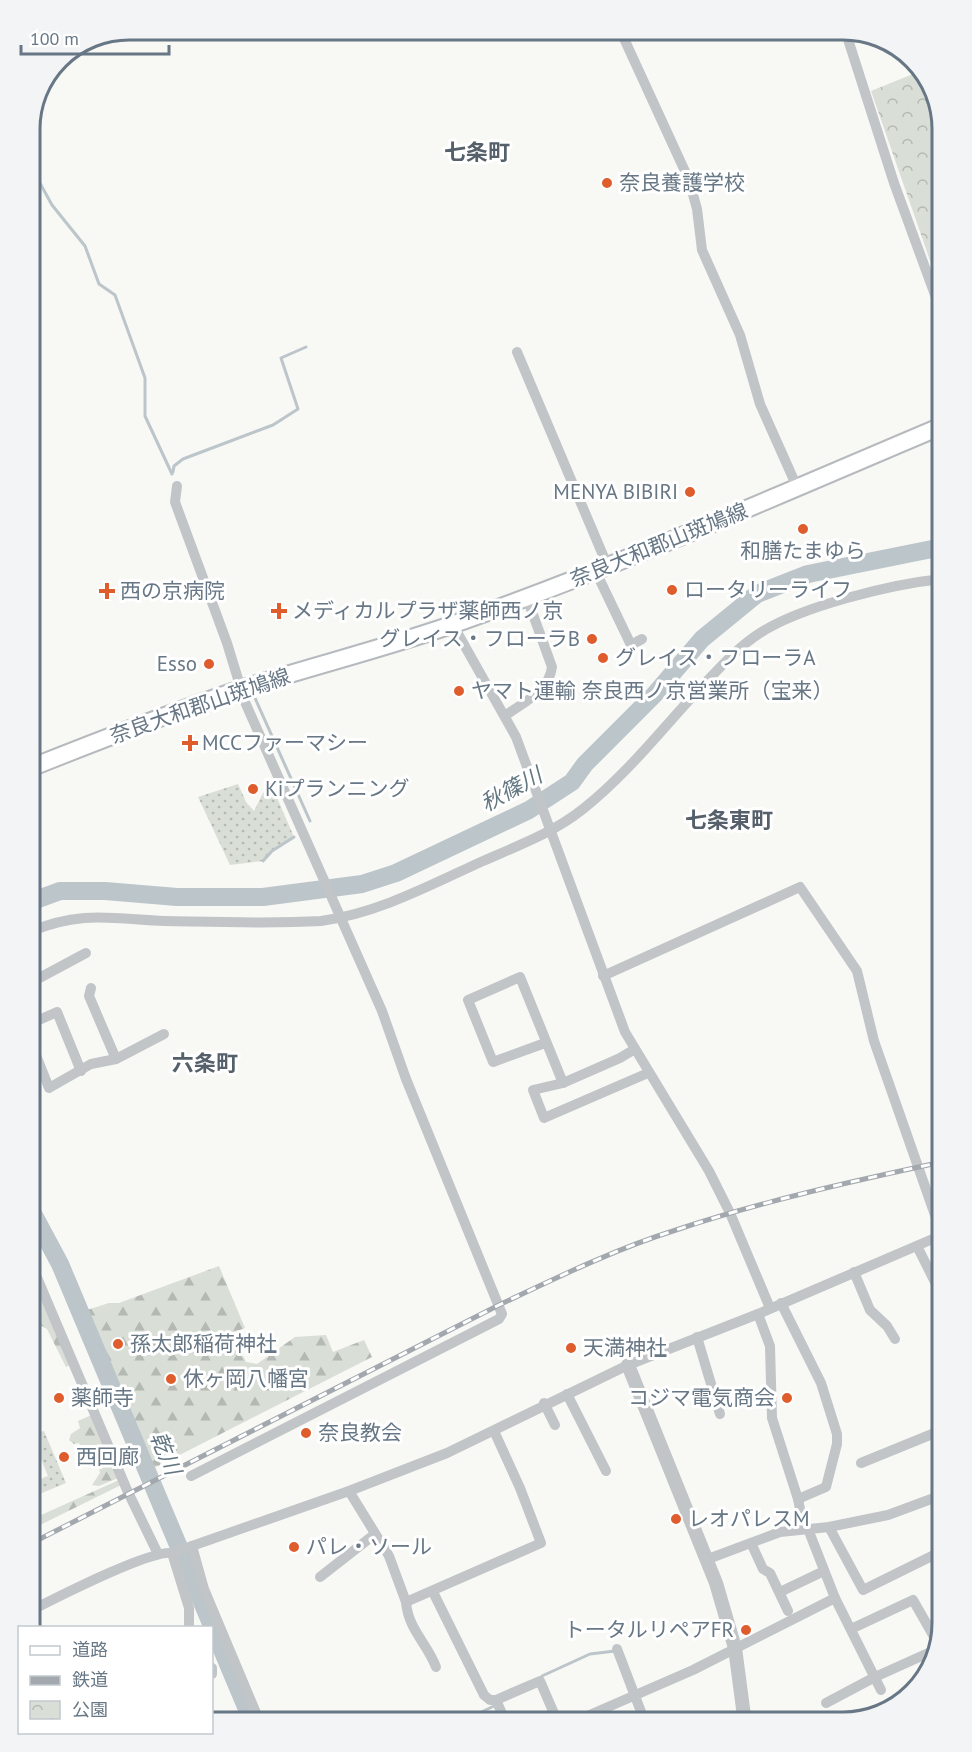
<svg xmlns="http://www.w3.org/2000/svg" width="972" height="1752" font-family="'PT Sans','Noto Sans JP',sans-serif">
	<defs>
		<pattern id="grass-dots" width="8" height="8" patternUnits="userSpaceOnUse" patternTransform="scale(1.5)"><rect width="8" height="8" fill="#d9ded6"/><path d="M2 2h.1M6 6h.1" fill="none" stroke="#b4b9b3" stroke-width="1.8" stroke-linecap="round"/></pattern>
		<pattern id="forest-firs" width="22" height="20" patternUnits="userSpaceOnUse" patternTransform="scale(1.5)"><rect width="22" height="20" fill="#d9ded6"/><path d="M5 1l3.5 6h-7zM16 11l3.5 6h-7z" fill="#b4b9b3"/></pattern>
		<pattern id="park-crowns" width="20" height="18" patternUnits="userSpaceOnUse" patternTransform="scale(1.5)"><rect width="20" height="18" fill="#d9ded6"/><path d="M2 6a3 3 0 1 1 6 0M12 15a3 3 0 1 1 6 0" fill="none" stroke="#b4b9b3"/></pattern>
	</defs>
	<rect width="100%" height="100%" fill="#f8f8f5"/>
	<g fill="url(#grass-dots)">
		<polygon points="238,784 246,802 254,811 263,793 271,784 294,837 272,851 263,861 230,865 198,797"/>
		<polygon points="35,1422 40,1432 44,1431 66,1483 30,1498 30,1483 48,1476 38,1452 30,1452 30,1425"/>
	</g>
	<g fill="url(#forest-firs)">
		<polygon points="219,1266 245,1328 232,1333 246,1362 257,1364 295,1337 326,1335 333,1352 364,1340 372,1357 154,1468 87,1310 109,1303 119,1303"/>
		<polygon points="30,1272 73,1364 66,1367 47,1329 40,1325 40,1309 30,1290"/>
		<polygon points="94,1414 118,1478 99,1486 92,1485 100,1473 99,1469 89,1467 77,1457 81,1448 79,1443 74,1444 69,1440 71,1434 80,1428 78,1421"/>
		<polygon points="119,1480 121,1485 30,1530 30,1520"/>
	</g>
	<polygon fill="url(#park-crowns)" points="918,72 934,91 942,130 942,295 871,91"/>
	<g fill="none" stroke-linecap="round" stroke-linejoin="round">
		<g stroke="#bbc5ca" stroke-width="3">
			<polyline points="30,165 52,205 85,246 99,284 115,295 145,378 145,416 172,474"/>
			<polyline points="173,472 174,466 183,459 273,425 298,409 281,358 306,347"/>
			<polyline points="255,698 310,821"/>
			<polyline points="263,861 272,851 294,837"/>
			<polyline points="542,1676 590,1654 615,1651"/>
			<polyline points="469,1718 494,1706"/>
		</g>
		<g stroke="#bbc5ca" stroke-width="18">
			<polyline points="30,902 60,891 105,891 177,897 263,897 362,884 396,873 529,810 572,782 585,764 654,695 702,639 757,594 808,574 942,547"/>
			<polyline points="30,1208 60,1264 252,1721"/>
		</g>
		<g stroke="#b6babe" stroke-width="20">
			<path id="primary" d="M30,768C100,740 170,713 241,689C312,666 386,648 457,623C621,565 781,494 942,426"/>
		</g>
		<g stroke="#c1c5c8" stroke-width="10">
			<polyline points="845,30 894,183 942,314"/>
			<polyline points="621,32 689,180 697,209 702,250 740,335 760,404 797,487"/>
			<polyline points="517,352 608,567"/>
			<polyline points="177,486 175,502 227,643 245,702 382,1011 406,1079 502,1314 499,1319 191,1476"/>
			<polyline points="596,572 631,645 642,639"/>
			<polyline points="453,625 516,737 625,1032 709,1171 730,1213 770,1308"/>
			<path d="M506,715C524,702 549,691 552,667L527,598"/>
			<path d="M30,932C80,910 114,919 165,921C217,922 270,924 321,921C379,913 430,885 483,861C517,846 553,833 583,809C631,771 667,722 709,679C725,662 741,645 760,633C802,606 892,584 942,579"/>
			<polyline points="603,976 800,887 857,971 874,1041 942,1235"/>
			<polyline points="30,983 86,953"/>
			<polyline points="91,988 89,996 116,1059"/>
			<polyline points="30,1024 57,1012 81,1071"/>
			<polyline points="30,1040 49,1088 91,1064 116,1059 164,1034"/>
			<polyline points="545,1043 493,1062 468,1000 520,977 563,1083 620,1058 635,1049"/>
			<polyline points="563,1083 533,1090 544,1118 648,1073"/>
			<polyline points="917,1246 942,1296"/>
			<polyline points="30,1261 127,1490 158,1554"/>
			<polyline points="854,1272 870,1310 887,1326 895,1339"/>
			<polyline points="781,1303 821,1383 837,1434 837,1444 826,1487 798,1499"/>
			<polyline points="758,1314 770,1346 772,1418 798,1499 804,1529"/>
			<polyline points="697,1337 720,1414"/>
			<polyline points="567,1394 606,1471"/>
			<polyline points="544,1403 555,1425"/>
			<polyline points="861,1463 942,1430"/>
			<polyline points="349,1491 389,1556 406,1602 541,1543 520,1488 494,1431"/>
			<polyline points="829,1527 863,1590 942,1551"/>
			<polyline points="808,1529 835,1598 881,1690"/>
			<polyline points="751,1543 763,1569 770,1573 788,1611"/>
			<polyline points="192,1546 204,1589 259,1720"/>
			<polyline points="172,1553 189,1608 189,1628"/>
			<polyline points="708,1559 780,1532 829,1527 888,1515 942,1495"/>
			<polyline points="320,1577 375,1534"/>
			<polyline points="433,1592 484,1695 490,1700 496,1700 540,1681 556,1718"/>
			<polyline points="780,1592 824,1571"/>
			<path d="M406,1602C408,1629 427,1643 436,1667"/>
			<path d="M30,1611C56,1598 149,1550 172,1553L349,1491L447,1453L628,1365L758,1314L942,1235"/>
			<polyline points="851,1629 913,1600 937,1642"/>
			<polyline points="617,1649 643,1717"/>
			<polyline points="212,1668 212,1674"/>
			<polyline points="496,1700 504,1718"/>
			<polyline points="826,1703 875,1677 935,1650"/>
			<polyline points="585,1717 693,1670 835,1598"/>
		</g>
		<polyline stroke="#c1c5c8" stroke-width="14" points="628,1365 716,1583 735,1648 744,1716"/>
		<use href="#primary" stroke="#fff" stroke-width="16"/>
		<g stroke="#a2a8ae" stroke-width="5">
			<path id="rail" d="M30,1544L499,1305C556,1278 615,1249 676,1230C763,1201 853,1181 942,1162"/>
		</g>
		<use href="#rail" stroke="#fff" stroke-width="3" stroke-dasharray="9" stroke-linecap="butt"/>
	</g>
	<g fill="#df5d2d" stroke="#fff" stroke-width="2">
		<circle cx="607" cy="183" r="6"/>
		<circle cx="690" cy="492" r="6"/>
		<circle cx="803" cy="529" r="6"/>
		<circle cx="672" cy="590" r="6"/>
		<path d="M104 582h6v6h6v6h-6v6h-6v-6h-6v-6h6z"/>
		<path d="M276 602h6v6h6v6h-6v6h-6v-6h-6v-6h6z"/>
		<circle cx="592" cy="639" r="6"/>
		<circle cx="603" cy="658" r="6"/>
		<circle cx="209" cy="664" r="6"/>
		<circle cx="459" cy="691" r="6"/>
		<path d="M187 734h6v6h6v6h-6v6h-6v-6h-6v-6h6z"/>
		<circle cx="253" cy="789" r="6"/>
		<circle cx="118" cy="1344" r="6"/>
		<circle cx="571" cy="1348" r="6"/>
		<circle cx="171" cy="1379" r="6"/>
		<circle cx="59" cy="1398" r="6"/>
		<circle cx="787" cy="1398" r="6"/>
		<circle cx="306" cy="1433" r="6"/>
		<circle cx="64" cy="1457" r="6"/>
		<circle cx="676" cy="1519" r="6"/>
		<circle cx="294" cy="1547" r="6"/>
		<circle cx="746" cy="1630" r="6"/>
	</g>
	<g text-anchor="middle" stroke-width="6" stroke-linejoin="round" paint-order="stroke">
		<g font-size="21" fill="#677785" stroke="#fff" text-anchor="start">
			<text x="619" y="190">奈良養護学校</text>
			<text x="678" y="499" text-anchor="end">MENYA BIBIRI</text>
			<text x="803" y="558" text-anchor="middle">和膳たまゆら</text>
			<text x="684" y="597">ロータリーライフ</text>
			<text x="120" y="598">西の京病院</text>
			<text x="292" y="618">メディカルプラザ薬師西ノ京</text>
			<text x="580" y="646" text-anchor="end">グレイス・フローラB</text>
			<text x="615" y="665">グレイス・フローラA</text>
			<text x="197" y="671" text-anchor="end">Esso</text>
			<text x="471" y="698">ヤマト運輸 奈良西ノ京営業所（宝来）</text>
			<text x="202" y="750">MCCファーマシー</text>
			<text x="265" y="796">Kiプランニング</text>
			<text x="130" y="1351">孫太郎稲荷神社</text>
			<text x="583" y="1355">天満神社</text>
			<text x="183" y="1386">休ヶ岡八幡宮</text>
			<text x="71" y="1405">薬師寺</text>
			<text x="775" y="1405" text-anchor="end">コジマ電気商会</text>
			<text x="318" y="1440">奈良教会</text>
			<text x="76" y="1464">西回廊</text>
			<text x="688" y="1526">レオパレスM</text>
			<text x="306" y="1554">パレ・ソール</text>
			<text x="734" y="1637" text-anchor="end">トータルリペアFR</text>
		</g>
		<g font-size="21" fill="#677785" stroke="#fff">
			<text transform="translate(659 545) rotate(-22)" y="7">奈良大和郡山斑鳩線</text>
			<text transform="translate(200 706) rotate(-19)" y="7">奈良大和郡山斑鳩線</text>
		</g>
		<g font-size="22" font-weight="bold" fill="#55606a" stroke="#fff">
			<text x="477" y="160">七条町</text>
			<text x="729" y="828">七条東町</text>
			<text x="205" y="1071">六条町</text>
		</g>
		<g font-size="22" font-style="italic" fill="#637781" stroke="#fff">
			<text transform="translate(511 789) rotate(-29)" y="8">秋篠川</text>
			<text transform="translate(166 1453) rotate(67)" y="8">乾川</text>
		</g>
	</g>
	<path d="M0 0H972V1752H0ZM129 40H843A89 89 0 0 1 932 129V1623A89 89 0 0 1 843 1712H129A89 89 0 0 1 40 1623V129A89 89 0 0 1 129 40Z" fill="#f3f4f5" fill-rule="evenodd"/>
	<path fill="none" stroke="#677785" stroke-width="3" d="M129 40H843A89 89 0 0 1 932 129V1623A89 89 0 0 1 843 1712H129A89 89 0 0 1 40 1623V129A89 89 0 0 1 129 40Z"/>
	<rect x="18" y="1626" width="195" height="108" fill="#ffffff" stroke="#c2c9ce" stroke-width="1.5"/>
	<rect x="30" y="1646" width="30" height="9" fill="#ffffff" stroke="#c2c9ce" stroke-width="1.5"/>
	<text x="72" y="1656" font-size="18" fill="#677785">道路</text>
	<rect x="30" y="1676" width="30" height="9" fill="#a2a8ae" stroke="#c2c9ce" stroke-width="1.5"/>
	<text x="72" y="1686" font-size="18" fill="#677785">鉄道</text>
	<rect x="30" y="1701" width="30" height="18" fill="url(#park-crowns)" stroke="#c2c9ce" stroke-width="1.5"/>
	<text x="72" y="1716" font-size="18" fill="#677785">公園</text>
	<path d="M21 45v9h148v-9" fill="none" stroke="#677785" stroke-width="3"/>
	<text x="30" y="45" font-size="18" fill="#677785" stroke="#ffffff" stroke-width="4.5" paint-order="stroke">100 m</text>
</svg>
